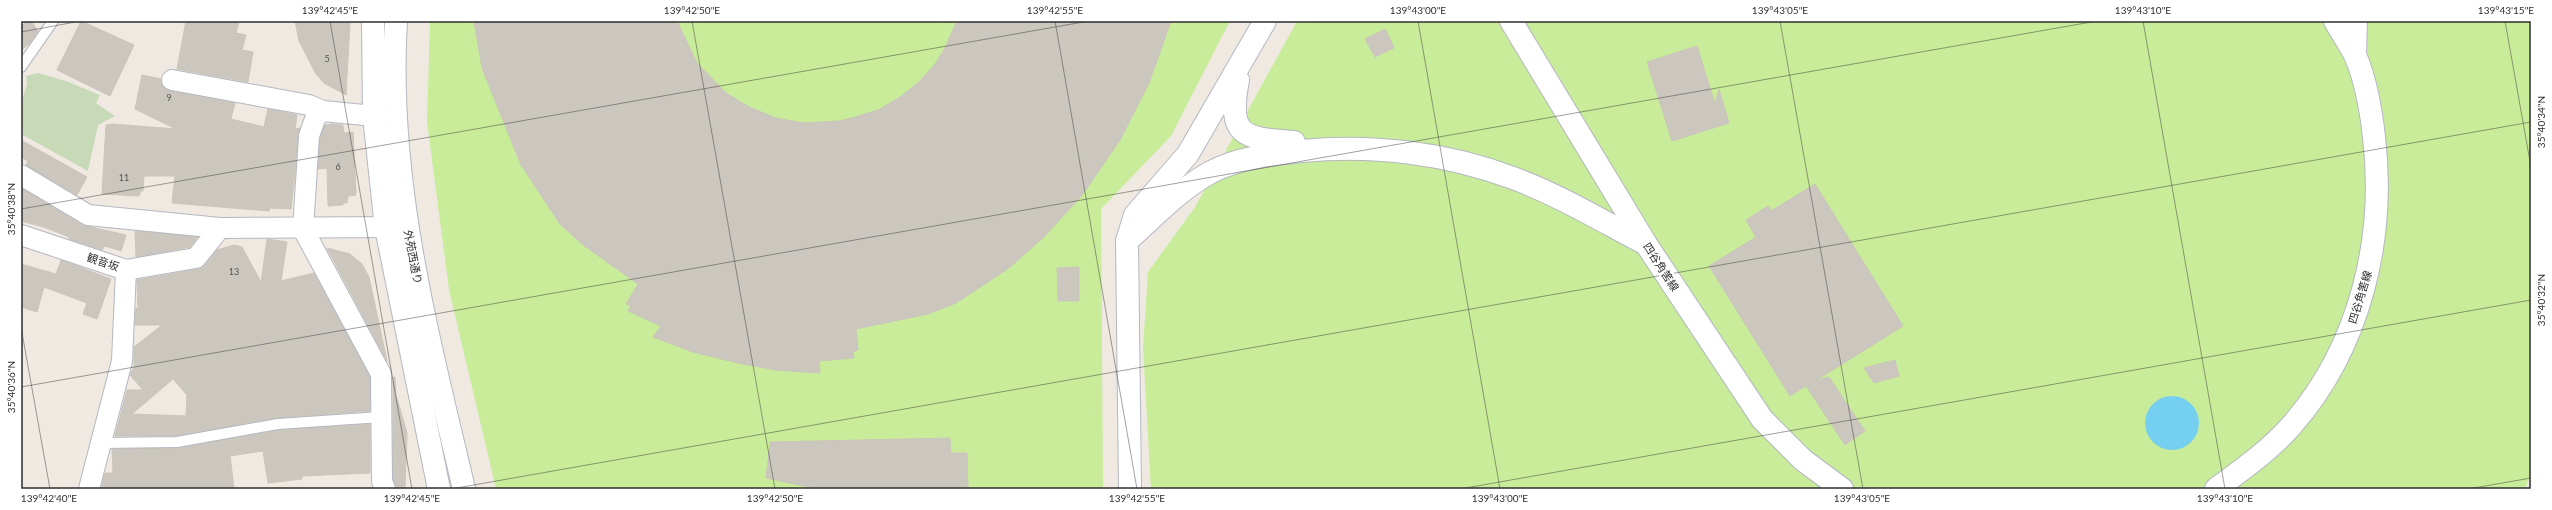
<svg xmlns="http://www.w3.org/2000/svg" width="2552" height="510" font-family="Lato,'Noto Sans JP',sans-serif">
	<rect width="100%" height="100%" fill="#efe9e1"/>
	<polygon fill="#c8d9b8" points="38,73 66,81 100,95 96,103 115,116 98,125 88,171 21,134 21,103 27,84 26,76"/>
	<g fill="#c9ec9a">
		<polygon points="430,21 1230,21 1171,136 1101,209 1103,489 496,489 449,290 427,122"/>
		<polygon points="1297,21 2531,21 2531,474 2525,489 1151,489 1143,348 1148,272 1195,207"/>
	</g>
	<circle fill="#75cff0" cx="2172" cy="423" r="27"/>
	<g fill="#cbc7bf" stroke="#cbc5ba" fill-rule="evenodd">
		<polygon points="28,21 31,21 38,31 29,44 21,50 21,26"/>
		<polygon points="81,21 134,45 110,96 57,70"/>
		<polygon points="186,21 239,21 236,33 246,35 242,50 253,52 248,82 177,69"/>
		<polygon points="295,21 350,21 346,95 324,83 316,74 299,41"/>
		<polygon points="474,21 677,21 697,63 726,93 749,107 776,118 804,123 839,121 856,117 880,109 900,97 919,82 935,64 944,50 957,21 1171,21 1149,83 1120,140 1083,194 1044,237 1009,268 956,303 928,314 856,329 858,350 853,352 854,358 819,361 820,373 775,370 738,363 693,352 653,337 661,326 628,311 631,306 626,304 638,284 583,245 560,224 521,165 482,68"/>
		<polygon points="1385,29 1394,48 1375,57 1365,39"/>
		<polygon points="1697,46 1715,104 1719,89 1729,123 1672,141 1647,62"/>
		<polygon points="142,75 161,79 164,88 170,91 235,103 231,119 264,127 268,109 297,115 295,129 300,128 291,209 270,208 269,211 172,203 175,176 144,176 143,191 141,191 139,196 102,194 106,125 112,124 176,129 135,109"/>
		<polygon points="333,124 343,125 344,133 353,132 356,195 348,196 347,203 343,203 343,205 328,206 327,168 318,169 320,138 325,125"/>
		<polygon points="21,140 87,177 77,195 26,165 28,161 21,157"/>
		<polygon points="1815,184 1903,326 1815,381 1829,377 1865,431 1845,445 1806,386 1790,396 1709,266 1756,237 1746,220 1768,206 1771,211"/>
		<polygon points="21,188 82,225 126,235 121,251 105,246 102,250 69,239 69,237 44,227 21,221"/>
		<polygon points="135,231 198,237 190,247 136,257"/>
		<path d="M267,239L287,242L281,281L314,273L370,377V411L277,418L176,436H115L127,390H143L130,375L134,367V347L162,325H135L136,308H138L137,280L198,269L205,265L217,250L234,245L242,247L261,282ZM173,379L187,395L186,416L132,414Z"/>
		<polygon points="327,248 350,254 362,264 369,277 387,361"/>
		<polygon points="61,260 111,279 97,319 83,314 87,303 44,287 37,312 21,307 21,264 56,274"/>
		<polygon points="1079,267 1079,301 1058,301 1057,268"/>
		<polygon points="1895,360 1899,376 1874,383 1864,368"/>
		<polygon points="393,377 395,377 396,395 407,433 405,489 396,489 393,479"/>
		<polygon points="370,424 370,473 302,476 302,479 268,483 263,451 230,456 234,489 101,489 105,473 113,473 112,449 178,448 279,430"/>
		<polygon points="950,438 951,453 967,453 968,489 818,489 766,478 770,442"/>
	</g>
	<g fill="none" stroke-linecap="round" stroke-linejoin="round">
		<g stroke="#b4b7c1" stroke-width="12">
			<g id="lane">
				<polyline points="21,67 53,21"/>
				<polyline points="101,443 177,442 278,424 381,417"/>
			</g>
		</g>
		<g stroke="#b4b7c1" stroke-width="22">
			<g id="street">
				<polyline points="172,80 309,105 323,111 374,116"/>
				<polyline points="323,111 316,116 309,136 303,229 381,374 382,481 385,489"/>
				<polyline points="21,175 88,215 220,228 401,227"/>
				<polyline points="21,235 126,270 196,258 220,228"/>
				<polyline points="89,489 122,361 126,270"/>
			</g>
		</g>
		<g stroke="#b4b7c1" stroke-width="24">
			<g id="secondary">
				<polyline points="373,21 374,116 386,228 439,489"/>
				<path d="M396,21C386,180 428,336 464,489"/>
				<polyline points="1511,21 1646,244 1762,419 1803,460 1842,489"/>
				<polyline points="2355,55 2356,21"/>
				<path d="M1238,80C1227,138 1244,138 1294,142"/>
				<path d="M1127,241C1154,217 1180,189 1211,172C1238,158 1271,154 1302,151C1372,144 1446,153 1513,178C1559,195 1602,221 1646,244"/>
				<polyline points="1130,489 1127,241 1135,215 1188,154 1265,21"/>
				<path d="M2216,489C2243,469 2269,451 2292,425C2360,347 2386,239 2374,137C2371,110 2366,80 2355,55C2349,43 2341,32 2335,21"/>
			</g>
		</g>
		<use href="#lane" stroke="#fff" stroke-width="10"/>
		<use href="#street" stroke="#fff" stroke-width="20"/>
		<use href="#secondary" stroke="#fff" stroke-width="22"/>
	</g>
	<path fill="none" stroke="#2e2e2e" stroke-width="1" stroke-opacity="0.45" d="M330,21L412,489M692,21L775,489M1055,21L1137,489M1418,21L1500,489M1780,21L1863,489M2143,21L2225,489M2505,21L2531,167M21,32L81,21M21,209L1089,21M21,327L50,489M21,387L2097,21M451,489L2531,122M1460,489L2531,300M2468,489L2531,478"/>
	<g text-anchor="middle" stroke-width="4" stroke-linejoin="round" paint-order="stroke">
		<g font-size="9" fill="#555452">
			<text x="327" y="62">5</text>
			<text x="169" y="101">9</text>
			<text x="338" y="170">6</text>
			<text x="124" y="181">11</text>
			<text x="234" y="275">13</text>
		</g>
		<g font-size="11" fill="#2e2e2e" stroke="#fff">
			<text transform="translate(413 257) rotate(79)" y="4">外苑西通り</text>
			<text transform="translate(103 262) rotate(19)" y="4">観音坂</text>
			<text transform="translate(1661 267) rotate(57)" y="4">四谷角筈線</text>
			<text transform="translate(2360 297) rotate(-73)" y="4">四谷角筈線</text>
		</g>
	</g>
	<rect width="2552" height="510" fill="none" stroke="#ffffff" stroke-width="44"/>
	<rect x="22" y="22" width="2508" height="466" fill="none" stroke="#2e2e2e" stroke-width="1.5"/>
	<g font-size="10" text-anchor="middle" fill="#2e2e2e">
		<text x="330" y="14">139°42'45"E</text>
		<text x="692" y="14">139°42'50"E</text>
		<text x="1055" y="14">139°42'55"E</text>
		<text x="1418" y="14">139°43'00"E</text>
		<text x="1780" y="14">139°43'05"E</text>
		<text x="2143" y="14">139°43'10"E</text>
		<text x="2506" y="14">139°43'15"E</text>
		<text transform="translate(2541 122) rotate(-90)" y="4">35°40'34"N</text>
		<text transform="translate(11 209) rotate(-90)" y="4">35°40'38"N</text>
		<text transform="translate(2541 300) rotate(-90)" y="4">35°40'32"N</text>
		<text transform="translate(11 387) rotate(-90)" y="4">35°40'36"N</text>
		<text x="49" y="502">139°42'40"E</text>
		<text x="412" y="502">139°42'45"E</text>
		<text x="775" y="502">139°42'50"E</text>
		<text x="1137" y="502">139°42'55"E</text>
		<text x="1500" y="502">139°43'00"E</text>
		<text x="1862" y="502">139°43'05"E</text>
		<text x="2225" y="502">139°43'10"E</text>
	</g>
</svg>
